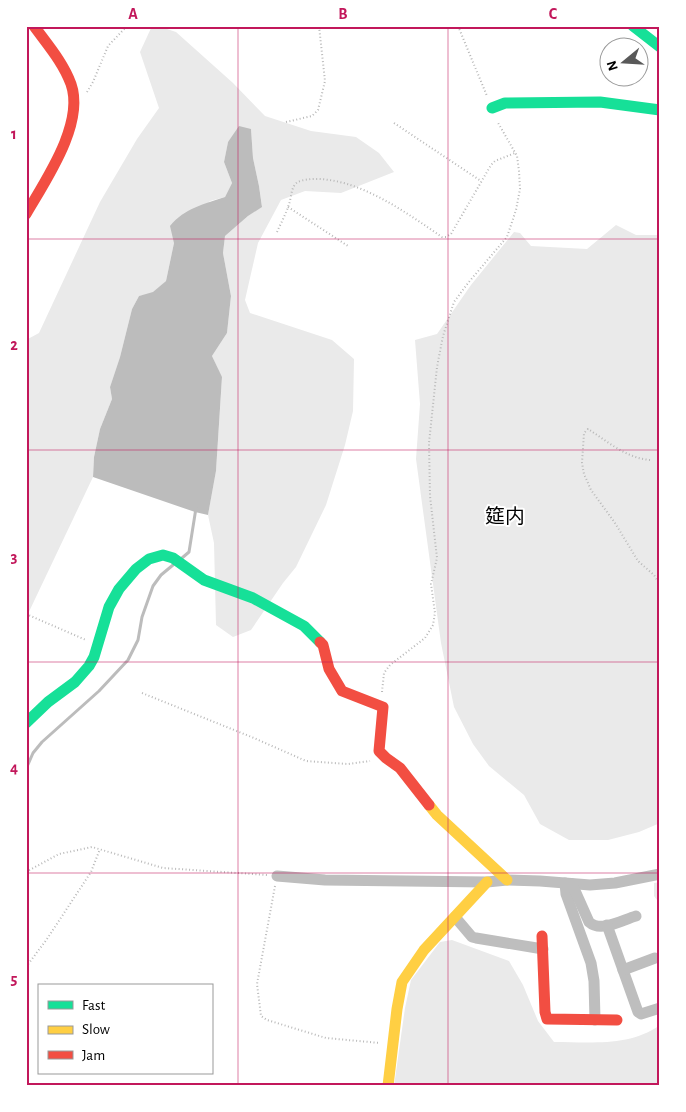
<svg xmlns="http://www.w3.org/2000/svg" width="686" height="1112" font-family="'Alegreya Sans','Noto Sans JP',sans-serif">
	<rect width="100%" height="100%" fill="#fff"/>
	<g fill="#eaeaea">
		<polygon points="152,26 158,26 176,32 233,83 265,116 311,131 356,137 379,153 394,172 341,193 305,191 281,200 258,243 245,300 250,313 332,340 354,359 353,411 345,445 326,505 296,567 283,583 251,630 233,637 216,625 214,543 208,515 216,471 222,378 212,356 227,333 231,296 223,253 225,236 248,216 262,206 259,186 253,158 251,129 228,142 224,162 232,183 225,197 210,201 174,243 166,281 153,293 139,296 132,309 120,357 110,387 112,399 100,429 94,457 93,477 26,618 26,340 39,333 100,202 137,139 159,108 140,52"/>
		<polygon points="616,225 636,235 660,235 660,823 639,832 608,840 569,840 540,824 524,795 489,766 473,744 454,707 441,643 416,459 420,404 415,340 437,334 471,285 514,232 520,233 531,246 587,249"/>
		<polygon points="660,882 660,904 654,896 654,883"/>
		<path d="M452,940L509,961L523,985L538,1021L554,1042C589,1042 630,1047 660,1025V1086H394L405,1008L411,980L440,942Z"/>
	</g>
	<path fill="#bcbcbc" d="M239,126L251,129L253,158L259,186L262,207L248,216L225,236L223,253L231,296L227,333L212,356L222,377L216,471L208,515L195,512L93,477L94,457L100,429L112,399L110,387L120,357L132,309L139,296L153,292L166,281L174,243L170,226C185,208 204,204 225,197L232,183L224,162L228,142Z"/>
	<g fill="none" stroke-linecap="round" stroke-linejoin="round">
		<g stroke="#bcbcbc" stroke-width="3">
			<polyline points="182,558 189,552 196,508"/>
			<polyline points="26,769 33,753 42,742 99,691 128,660 138,640 142,617 153,586 161,575 173,565"/>
		</g>
		<g stroke="#b8b8b8" stroke-width="2" stroke-dasharray="1 2.5" stroke-linecap="butt">
			<polyline points="458,26 487,96"/>
			<polyline points="87,92 93,82 108,46 127,26"/>
			<polyline points="286,122 312,116 318,110 325,81 319,26"/>
			<polyline points="394,123 481,181"/>
			<polyline points="288,207 348,246"/>
			<path d="M277,232C281,223 286,214 289,204C291,199 291,191 294,186C297,180 305,180 311,179C358,177 405,212 442,237H446L451,234L491,165L495,161L515,153"/>
			<path d="M650,460C626,458 607,441 588,429L584,433L582,463L584,474L591,490L615,523L638,561L654,575L660,585"/>
			<polyline points="26,614 86,640"/>
			<polyline points="382,692 384,673 390,665 425,638 433,625 435,613 431,584 437,558 430,496 429,443 437,367 443,336 454,302 468,283 507,237 516,210 520,189 519,171 517,156 497,121"/>
			<polyline points="142,693 254,738 306,761 348,764 370,761"/>
			<polyline points="26,872 59,854 92,847 163,868 267,875"/>
			<polyline points="275,886 257,984 261,1016 267,1020 326,1038 380,1043"/>
			<polyline points="26,967 47,939 91,872 100,849"/>
		</g>
		<g stroke="#bebebe" stroke-width="11">
			<polyline points="277,876 325,880 487,882 507,880 540,881 590,885 615,883 660,874"/>
			<polyline points="565,883 566,894 591,963 594,981 595,1020"/>
			<path d="M572,884L589,922C601,933 622,920 636,916"/>
			<polyline points="455,917 472,937 476,938 543,949"/>
			<polyline points="607,925 638,1012 641,1014 660,1008"/>
			<polyline points="623,970 655,958"/>
		</g>
		<g stroke="#16e098" stroke-width="11">
			<polyline points="633,26 660,47"/>
			<polyline points="492,108 505,103 600,102 660,110"/>
			<polyline points="26,723 48,702 75,682 89,666 94,657 109,607 119,589 136,569 149,559 163,555 173,558 204,580 253,598 304,626 320,642"/>
		</g>
		<g stroke="#ffcf43" stroke-width="11">
			<polyline points="429,805 437,815 507,880"/>
			<polyline points="388,1086 397,1009 402,982 424,950 487,882"/>
		</g>
		<g stroke="#f24e42" stroke-width="11">
			<path d="M26,214C45,181 85,124 71,84C63,62 47,44 34,26"/>
			<polyline points="320,642 323,645 329,669 342,691 383,707 379,751 386,758 400,768 429,805"/>
			<polyline points="542,936 545,1012 547,1019 617,1020"/>
		</g>
	</g>
	<path fill="none" stroke="#c2185b" stroke-width="1" stroke-opacity="0.55" d="M238,26V1086M448,26V1086M26,239H660M26,450H660M26,662H660M26,873H660"/>
	<g text-anchor="middle" stroke-width="4" stroke-linejoin="round" paint-order="stroke">
		<g font-size="20" fill="#000" stroke="#fff">
			<text x="505" y="523">筵内</text>
		</g>
	</g>
	<rect width="686" height="1112" fill="none" stroke="#ffffff" stroke-width="55"/>
	<rect x="38" y="984" width="175" height="90" fill="#ffffff" stroke="#999999"/>
	<rect x="48" y="1001" width="25" height="8" fill="#16e098" stroke="#999999"/>
	<text x="82" y="1010" font-size="15" fill="#000000">Fast</text>
	<rect x="48" y="1026" width="25" height="8" fill="#ffcf43" stroke="#999999"/>
	<text x="82" y="1034" font-size="15" fill="#000000">Slow</text>
	<rect x="48" y="1051" width="25" height="8" fill="#f24e42" stroke="#999999"/>
	<text x="82" y="1060" font-size="15" fill="#000000">Jam</text>
	<g transform="translate(624 62) rotate(252)"><circle r="24" fill="#ffffff" stroke="#999999"/>
	<path d="M0-4L9 19L0 12L-9 19Z" fill="#595959"/>
	<text y="-8" font-size="14" font-weight="bold" text-anchor="middle" fill="#000000">N</text>
	</g>
	<rect x="28" y="28" width="630" height="1056" fill="none" stroke="#c2185b" stroke-width="2"/>
	<g font-size="16" text-anchor="middle" font-weight="bold" fill="#c2185b">
		<text x="133" y="19">A</text>
		<text x="343" y="19">B</text>
		<text x="553" y="19">C</text>
		<text x="14" y="139">1</text>
		<text x="14" y="350">2</text>
		<text x="14" y="562">3</text>
		<text x="14" y="773">4</text>
		<text x="14" y="984">5</text>
	</g>
</svg>
